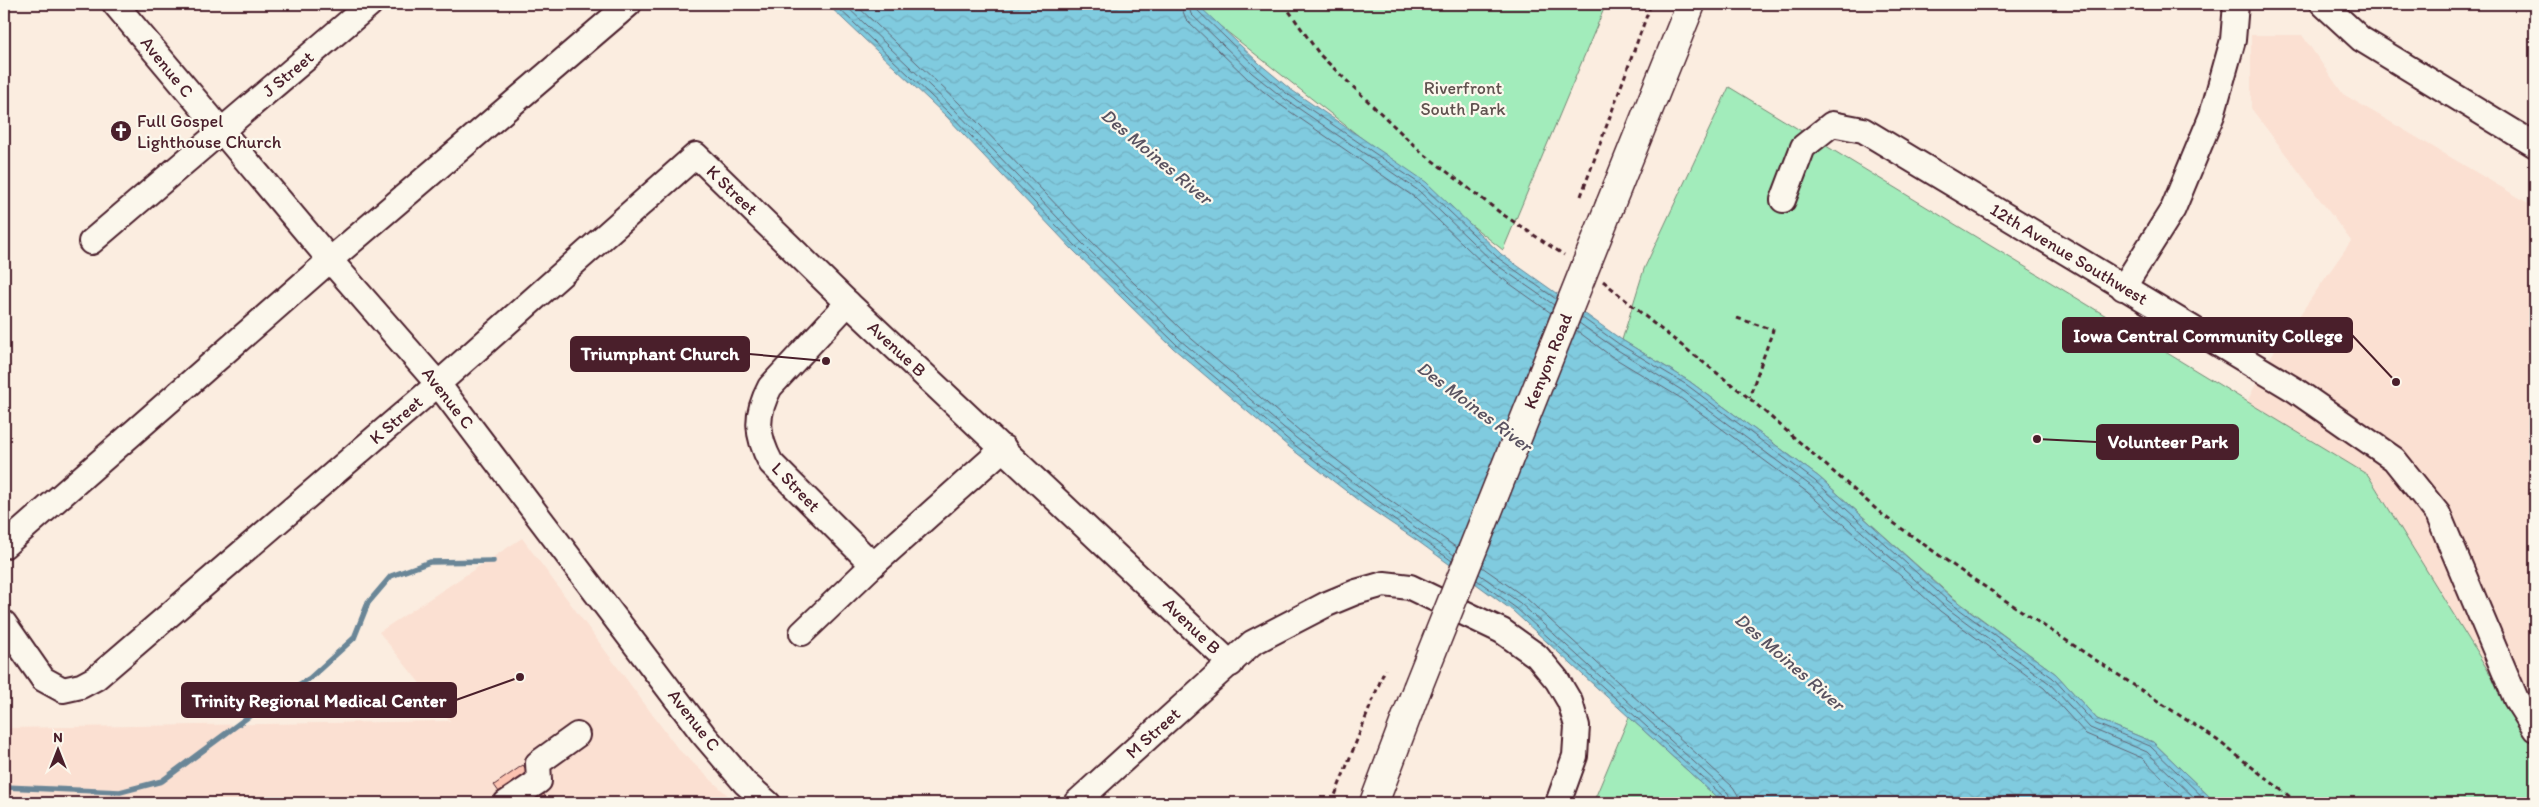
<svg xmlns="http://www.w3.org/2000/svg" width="2539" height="807" font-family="Itim,sans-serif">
	<defs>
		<pattern id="water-waves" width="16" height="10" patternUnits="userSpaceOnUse" patternTransform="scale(1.25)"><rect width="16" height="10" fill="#80cbdf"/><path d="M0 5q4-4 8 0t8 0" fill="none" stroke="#70aec0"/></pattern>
	</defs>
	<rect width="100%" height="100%" fill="#fbede0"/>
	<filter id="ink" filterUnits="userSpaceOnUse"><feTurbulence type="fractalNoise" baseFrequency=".02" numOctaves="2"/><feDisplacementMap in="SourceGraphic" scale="10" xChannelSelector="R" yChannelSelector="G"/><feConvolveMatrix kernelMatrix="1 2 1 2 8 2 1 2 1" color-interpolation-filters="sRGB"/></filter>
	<g filter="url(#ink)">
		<g fill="#fbe0d2">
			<polygon points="2251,35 2302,35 2343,94 2535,207 2535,747 2368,475 2247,402 2267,362 2351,241 2251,108"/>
			<polygon points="522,538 678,749 736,803 4,803 4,728 450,721 379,632"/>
		</g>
		<g fill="#a2ecbb" stroke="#768673">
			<polygon points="1192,4 1606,4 1503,250"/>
			<polygon points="1729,87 2368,475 2535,747 2535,803 2216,803 2153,742 2097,719 2056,674 1952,597 1819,477 1689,381 1622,340 1644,269"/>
			<polygon points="1629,717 1723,803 1593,803"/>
		</g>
		<polygon fill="url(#water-waves)" stroke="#6a8697" points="827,4 1197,4 1260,64 1290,89 1426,182 1501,254 1622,340 1689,381 1819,477 1951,597 2056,674 2097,719 2153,742 2216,803 1723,803 1513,611 1419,542 1363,504 1289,447 1173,348 1072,249 946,116"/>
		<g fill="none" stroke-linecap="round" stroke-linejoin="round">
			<g stroke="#606473" stroke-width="1">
				<polyline points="834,4 949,113 1076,246 1176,344 1292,443 1366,500 1452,561"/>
				<polyline points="844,4 954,109 1080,241 1180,340 1296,438 1370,495 1454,555"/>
				<polyline points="855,4 959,103 1086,236 1186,334 1301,432 1374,489 1457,548"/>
				<polyline points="1180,4 1186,19 1248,79 1279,104 1414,197 1489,269 1551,313"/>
				<polyline points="1188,4 1191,14 1252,73 1282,97 1419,191 1494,263 1554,305"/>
				<polyline points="1194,4 1196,9 1257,68 1286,93 1423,186 1498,258 1556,299"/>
				<polyline points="1581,317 1619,344 1687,385 1815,481 1948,601 2053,678 2094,723 2150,746 2209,803"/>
				<polyline points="1579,323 1616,349 1683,391 1811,486 1944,606 2049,683 2090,728 2147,752 2200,803"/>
				<polyline points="1576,330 1611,356 1679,397 1807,492 1940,611 2044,688 2086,734 2142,758 2189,803"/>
				<polyline points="1482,567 1526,598 1733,787 1738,795 1740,803"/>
				<polyline points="1479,574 1520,603 1728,793 1732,803"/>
				<polyline points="1477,580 1516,608 1724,797 1726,803"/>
			</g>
			<polyline stroke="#6a8697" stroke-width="5.5" points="4,787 120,792 162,781 260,708 310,678 354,638 368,603 391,576 430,562 493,561"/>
		</g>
		<polygon fill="#fcc3b1" stroke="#4a1f2b" points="523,765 550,803 507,803 494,785"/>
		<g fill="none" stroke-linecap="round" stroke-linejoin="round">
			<g stroke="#4a1f2b" stroke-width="28">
				<g id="minor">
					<polyline points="115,4 330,260 438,384 703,734 745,783 768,803"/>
					<polyline points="2323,4 2361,39 2535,145"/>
					<polyline points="1783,200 1803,147 1832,124 1863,130 2295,390 2394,459 2438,514 2516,699 2535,729"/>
					<polyline points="91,242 370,4"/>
					<polyline points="2123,288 2173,209 2212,115 2233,40 2236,4"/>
					<path d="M848,303L770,387C755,415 756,435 771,463L873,565"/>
					<polyline points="4,546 330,260 629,4"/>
					<polyline points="4,623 43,679 63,690 81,686 96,678 438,384 696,155 848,303 1231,664"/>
					<polyline points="802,633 873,565 1004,448"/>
					<polyline points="506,803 539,781 538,763 577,735"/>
					<polyline points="1076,803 1252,643 1327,604 1356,592 1384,584 1410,587 1502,631 1537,656 1557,680 1570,702 1577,726 1575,756 1558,803"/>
				</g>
			</g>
			<g stroke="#4a1f2b" stroke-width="31">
				<g id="major">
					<polyline points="1610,205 1691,4"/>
					<polyline points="1374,803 1417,689"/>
				</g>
			</g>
			<g stroke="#4a1f2b" stroke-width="3" stroke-dasharray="5 4" stroke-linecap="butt">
				<polyline points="1284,4 1320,55 1420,151 1502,214 1564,255"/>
				<polyline points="1581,196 1651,4"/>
				<polyline points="1603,281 1653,323 1749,398 1884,516 1964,573 2217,740 2298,803"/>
				<polyline points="1737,318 1773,330 1749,398"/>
				<polyline points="1332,803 1385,669"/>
			</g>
			<use href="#minor" stroke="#fbf7ec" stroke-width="24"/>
			<use href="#major" stroke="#fbf7ec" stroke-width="28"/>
			<g stroke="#4a1f2b" stroke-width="31" stroke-linecap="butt">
				<polyline id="major-bridge" points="1417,689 1610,205"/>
			</g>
			<use href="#major-bridge" stroke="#fbf7ec" stroke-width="28"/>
		</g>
	</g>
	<defs>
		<g id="church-disc" transform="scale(1.125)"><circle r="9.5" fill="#4a1f2b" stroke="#fbf7ec"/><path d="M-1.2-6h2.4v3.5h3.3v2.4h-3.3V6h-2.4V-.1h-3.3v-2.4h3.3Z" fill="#fff"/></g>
	</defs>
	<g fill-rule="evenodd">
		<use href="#church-disc" x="121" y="131"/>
	</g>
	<g text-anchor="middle" stroke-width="4.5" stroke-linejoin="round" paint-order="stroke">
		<g font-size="18" fill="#4a1f2b" stroke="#fbf7ec">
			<text transform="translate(167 67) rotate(51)" y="6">Avenue C</text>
			<text transform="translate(288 74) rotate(-40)" y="6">J Street</text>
			<text transform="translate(732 190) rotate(44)" y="6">K Street</text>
			<text transform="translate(2069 254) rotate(31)" y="6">12th Avenue Southwest</text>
			<text transform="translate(897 349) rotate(43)" y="6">Avenue B</text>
			<text transform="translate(1548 361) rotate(-68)" y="6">Kenyon Road</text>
			<text transform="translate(448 398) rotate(52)" y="6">Avenue C</text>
			<text transform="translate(396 420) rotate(-41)" y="6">K Street</text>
			<text transform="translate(796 487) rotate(46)" y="6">L Street</text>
			<text transform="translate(1192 626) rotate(44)" y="6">Avenue B</text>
			<text transform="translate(694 720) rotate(52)" y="6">Avenue C</text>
			<text transform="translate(1153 733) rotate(-42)" y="6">M Street</text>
		</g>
		<g font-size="18" fill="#60524f" stroke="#fbf7ec">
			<text x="1463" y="94">Riverfront<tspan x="1463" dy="21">South Park</tspan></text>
		</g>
		<g font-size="18" fill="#4a1f2b" stroke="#fbf7ec" text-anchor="start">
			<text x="137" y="127">Full Gospel<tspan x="137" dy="21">Lighthouse Church</tspan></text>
		</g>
		<g font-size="19" font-style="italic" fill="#5a5361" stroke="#fbf7ec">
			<text transform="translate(1157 156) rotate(40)" y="7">Des Moines River</text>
			<text transform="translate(1475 406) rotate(37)" y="7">Des Moines River</text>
			<text transform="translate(1790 661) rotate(41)" y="7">Des Moines River</text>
		</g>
	</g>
	<path fill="none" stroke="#4a1f2b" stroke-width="2" d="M2396 382L2352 335M826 361L749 354M2037 439L2097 442M520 677L456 700"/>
	<g fill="#4a1f2b" stroke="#fbf7ec" stroke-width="2">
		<circle cx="2396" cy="382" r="5"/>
		<circle cx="826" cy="361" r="5"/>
		<circle cx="2037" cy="439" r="5"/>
		<circle cx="520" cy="677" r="5"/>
	</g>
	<g fill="#4a1f2b" stroke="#4a1f2b" stroke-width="2">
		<rect x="2063" y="318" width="289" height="34" rx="5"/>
		<rect x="571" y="337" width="178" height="34" rx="5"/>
		<rect x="2097" y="425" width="141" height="34" rx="5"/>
		<rect x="182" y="683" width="274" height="34" rx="5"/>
	</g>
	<g font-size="19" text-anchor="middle" font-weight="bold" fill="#fff">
		<text x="2208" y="342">Iowa Central Community College</text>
		<text x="660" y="360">Triumphant Church</text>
		<text x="2168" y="448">Volunteer Park</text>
		<text x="319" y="707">Trinity Regional Medical Center</text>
	</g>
	<rect width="2539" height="807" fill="none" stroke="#fbf7ec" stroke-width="20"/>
	<rect x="10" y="10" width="2519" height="787" fill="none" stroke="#4a1f2b" stroke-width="2" filter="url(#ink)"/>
	<g transform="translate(58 750)" stroke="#fbf7ec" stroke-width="4" paint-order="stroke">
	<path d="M0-4L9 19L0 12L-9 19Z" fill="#4a1f2b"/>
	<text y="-8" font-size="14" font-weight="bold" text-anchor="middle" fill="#4a1f2b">N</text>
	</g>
</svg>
